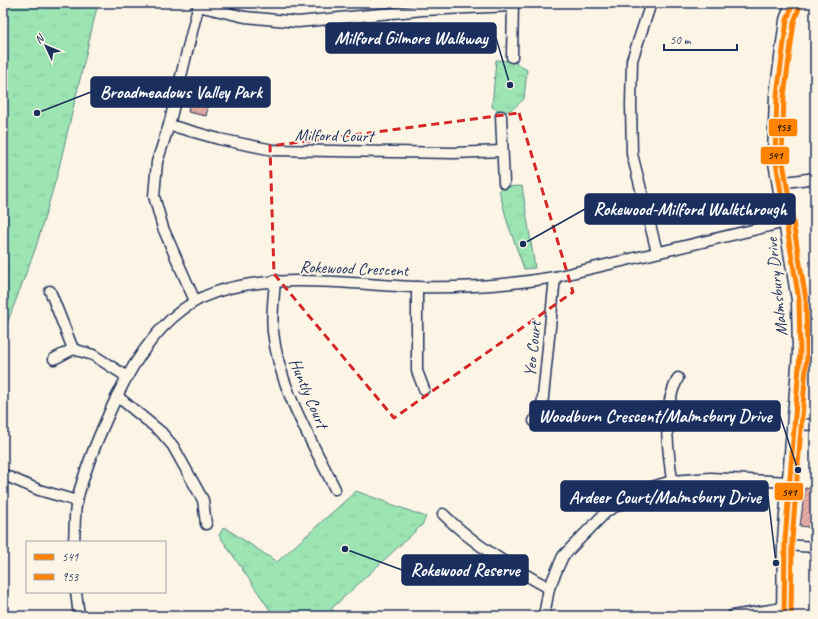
<svg xmlns="http://www.w3.org/2000/svg" width="818" height="619" font-family="Caveat,sans-serif">
	<defs>
		<pattern id="park-tufts" width="24" height="20" patternUnits="userSpaceOnUse"><rect width="24" height="20" fill="#9ce5b3"/><path d="M3 7l-1-3M5 7V3M7 7l1-3M15 17l-1-3M17 17v-4M19 17l1-3" fill="none" stroke="#86c59c"/></pattern>
		<pattern id="building-hatch" width="6" height="6" patternUnits="userSpaceOnUse"><rect width="6" height="6" fill="#e7ada4"/><path d="M-1 1l2-2M0 6l6-6M5 7l2-2" fill="none" stroke="#ba8d89"/></pattern>
	</defs>
	<rect width="100%" height="100%" fill="#fcf5e5"/>
	<filter id="ink" filterUnits="userSpaceOnUse"><feTurbulence type="fractalNoise" baseFrequency=".025" numOctaves="2"/><feDisplacementMap in="SourceGraphic" scale="8" xChannelSelector="R" yChannelSelector="G"/><feConvolveMatrix kernelMatrix="1 2 1 2 8 2 1 2 1" color-interpolation-filters="sRGB"/></filter>
	<g filter="url(#ink)">
		<g fill="url(#park-tufts)" stroke="#5c8a88">
			<polygon points="3,3 98,3 58,172 36,247 3,334"/>
			<path d="M496,60L512,61L527,70L524,99C511,110 509,116 492,107Z"/>
			<polygon points="522,186 535,268 524,269 507,221 499,190 505,187"/>
			<polygon points="356,491 426,517 422,525 331,609 340,616 274,616 219,535 224,527 277,562"/>
		</g>
		<g fill="url(#building-hatch)" stroke="#1b2f5e">
			<polygon points="191,92 205,96 202,106 208,107 206,116 188,112"/>
			<polygon points="805,488 815,489 813,528 800,526"/>
		</g>
		<g fill="none" stroke-linecap="round" stroke-linejoin="round">
			<g stroke="#1b2f5e" stroke-width="13">
				<g id="street">
					<polyline points="651,3 632,60 631,105 632,154 657,252"/>
					<polyline points="198,6 245,17 298,22 423,10 512,6"/>
					<polyline points="512,57 513,3"/>
					<polyline points="501,116 504,183"/>
					<polyline points="169,125 219,139 273,150 454,153 502,151"/>
					<polyline points="779,183 815,178"/>
					<path d="M275,280C274,297 271,316 273,332C279,388 311,439 335,489"/>
					<polyline points="417,287 417,371 424,389"/>
					<polyline points="50,291 73,349 54,359"/>
					<polyline points="195,301 163,228 154,196 157,162 169,125 199,3"/>
					<polyline points="73,349 93,355 126,376"/>
					<polyline points="117,396 161,432 173,446 203,500 206,524"/>
					<polyline points="534,421 542,407 555,277"/>
					<polyline points="794,424 815,425"/>
					<polyline points="4,475 39,490 77,501"/>
					<path d="M672,481C668,446 661,410 678,378"/>
					<path d="M443,514C474,545 511,567 549,588"/>
					<path d="M74,542C75,529 74,513 77,500C86,465 101,431 116,398C134,361 158,323 194,302C251,268 353,285 417,287C463,288 509,285 555,277L786,222"/>
					<polyline points="785,545 815,547"/>
					<polyline points="76,592 79,616"/>
					<polyline points="544,616 549,588 563,556 607,511 655,486 672,481 710,478 789,482"/>
					<polyline points="732,616 783,608"/>
				</g>
			</g>
			<g stroke="#1b2f5e" stroke-width="17">
				<polyline id="secondary" points="784,616 785,540 800,354 799,300 775,156 777,95 787,20 793,3"/>
			</g>
			<use href="#street" stroke="#fcf5e5" stroke-width="10"/>
			<use href="#secondary" stroke="#fcf5e5" stroke-width="14"/>
			<g stroke="#fcf5e5" stroke-width="8">
				<polyline id="bus-1" points="784,616 785,540 800,354 799,300 775,156 777,95 787,20 793,3"/>
			</g>
			<g stroke="#fcf5e5" stroke-width="8">
				<polyline id="bus-2" points="791,616 792,540 807,355 806,300 782,156 784,96 794,22 800,5"/>
			</g>
			<use href="#bus-1" stroke="#ff8200" stroke-width="5"/>
			<use href="#bus-2" stroke="#ff8200" stroke-width="5"/>
		</g>
	</g>
	<path fill="none" stroke="#d62828" stroke-width="3" stroke-dasharray="8 5" stroke-linejoin="round" d="M519,113L573,292L394,418L274,274L270,146Z"/>
	<g text-anchor="middle" stroke-width="3.5" stroke-linejoin="round" paint-order="stroke">
		<g font-size="17" fill="#1b2f5e" stroke="#fcf5e5">
			<text transform="translate(334 135) rotate(1)" y="6">Milford Court</text>
			<text transform="translate(354 268) rotate(2)" y="6">Rokewood Crescent</text>
			<text transform="translate(776 287) rotate(-96)" y="6">Malmsbury Drive</text>
			<text transform="translate(532 349) rotate(-84)" y="6">Yeo Court</text>
			<text transform="translate(309 393) rotate(67)" y="6">Huntly Court</text>
		</g>
	</g>
	<path fill="none" stroke="#1b2f5e" stroke-width="1.5" d="M510 85L496 38M37 113L91 92M523 244L585 209M798 470L780 416M776 563L768 496M345 549L402 570"/>
	<g fill="#1b2f5e" stroke="#fcf5e5" stroke-width="1.5">
		<circle cx="510" cy="85" r="4"/>
		<circle cx="37" cy="113" r="4"/>
		<circle cx="523" cy="244" r="4"/>
		<circle cx="798" cy="470" r="4"/>
		<circle cx="776" cy="563" r="4"/>
		<circle cx="345" cy="549" r="4"/>
	</g>
	<g fill="#1b2f5e" stroke="#1b2f5e" stroke-width="1.5">
		<rect x="326" y="23" width="170" height="30" rx="4"/>
		<rect x="91" y="77" width="179" height="30" rx="4"/>
		<rect x="585" y="194" width="210" height="30" rx="4"/>
		<rect x="530" y="401" width="250" height="30" rx="4"/>
		<rect x="561" y="481" width="207" height="30" rx="4"/>
		<rect x="402" y="555" width="126" height="30" rx="4"/>
	</g>
	<g font-size="18" text-anchor="middle" font-weight="bold" fill="#fff">
		<text x="411" y="44">Milford Gilmore Walkway</text>
		<text x="181" y="98">Broadmeadows Valley Park</text>
		<text x="690" y="215">Rokewood-Milford Walkthrough</text>
		<text x="655" y="422">Woodburn Crescent/Malmsbury Drive</text>
		<text x="665" y="503">Ardeer Court/Malmsbury Drive</text>
		<text x="465" y="576">Rokewood Reserve</text>
	</g>
	<g stroke="#fcf5e5" stroke-width="1.5">
		<rect x="768" y="118" width="30" height="19" rx="4" fill="#ff8200"/>
		<rect x="760" y="146" width="30" height="19" rx="4" fill="#ff8200"/>
		<rect x="774" y="482" width="30" height="19" rx="4" fill="#ff8200"/>
	</g>
	<g font-size="11" text-anchor="middle" font-weight="bold" fill="#111">
		<text x="783" y="131">953</text>
		<text x="775" y="159">541</text>
		<text x="789" y="496">541</text>
	</g>
	<rect width="818" height="619" fill="none" stroke="#fcf5e5" stroke-width="16"/>
	<rect x="8" y="8" width="802" height="603" fill="none" stroke="#1b2f5e" stroke-width="1.5" filter="url(#ink)"/>
	<rect x="26" y="541" width="140" height="52" fill="#fcf5e5" stroke="#a2a6af"/>
	<rect x="34" y="554" width="20" height="6" fill="#ff8200" stroke="#a2a6af"/>
	<text x="62" y="561" font-size="12" fill="#1b2f5e">541</text>
	<rect x="34" y="574" width="20" height="6" fill="#ff8200" stroke="#a2a6af"/>
	<text x="62" y="581" font-size="12" fill="#1b2f5e">953</text>
	<g transform="translate(46 46) rotate(314)" stroke="#fcf5e5" stroke-width="3" paint-order="stroke">
	<path d="M0-3L7 15L0 10L-7 15Z" fill="#1b2f5e"/>
	<text y="-6" font-size="11" font-weight="bold" text-anchor="middle" fill="#1b2f5e">N</text>
	</g>
	<path d="M664 44v6h73v-6" fill="none" stroke="#1b2f5e" stroke-width="2"/>
	<text x="670" y="44" font-size="12" fill="#1b2f5e" stroke="#fcf5e5" stroke-width="3" paint-order="stroke">50 m</text>
</svg>
